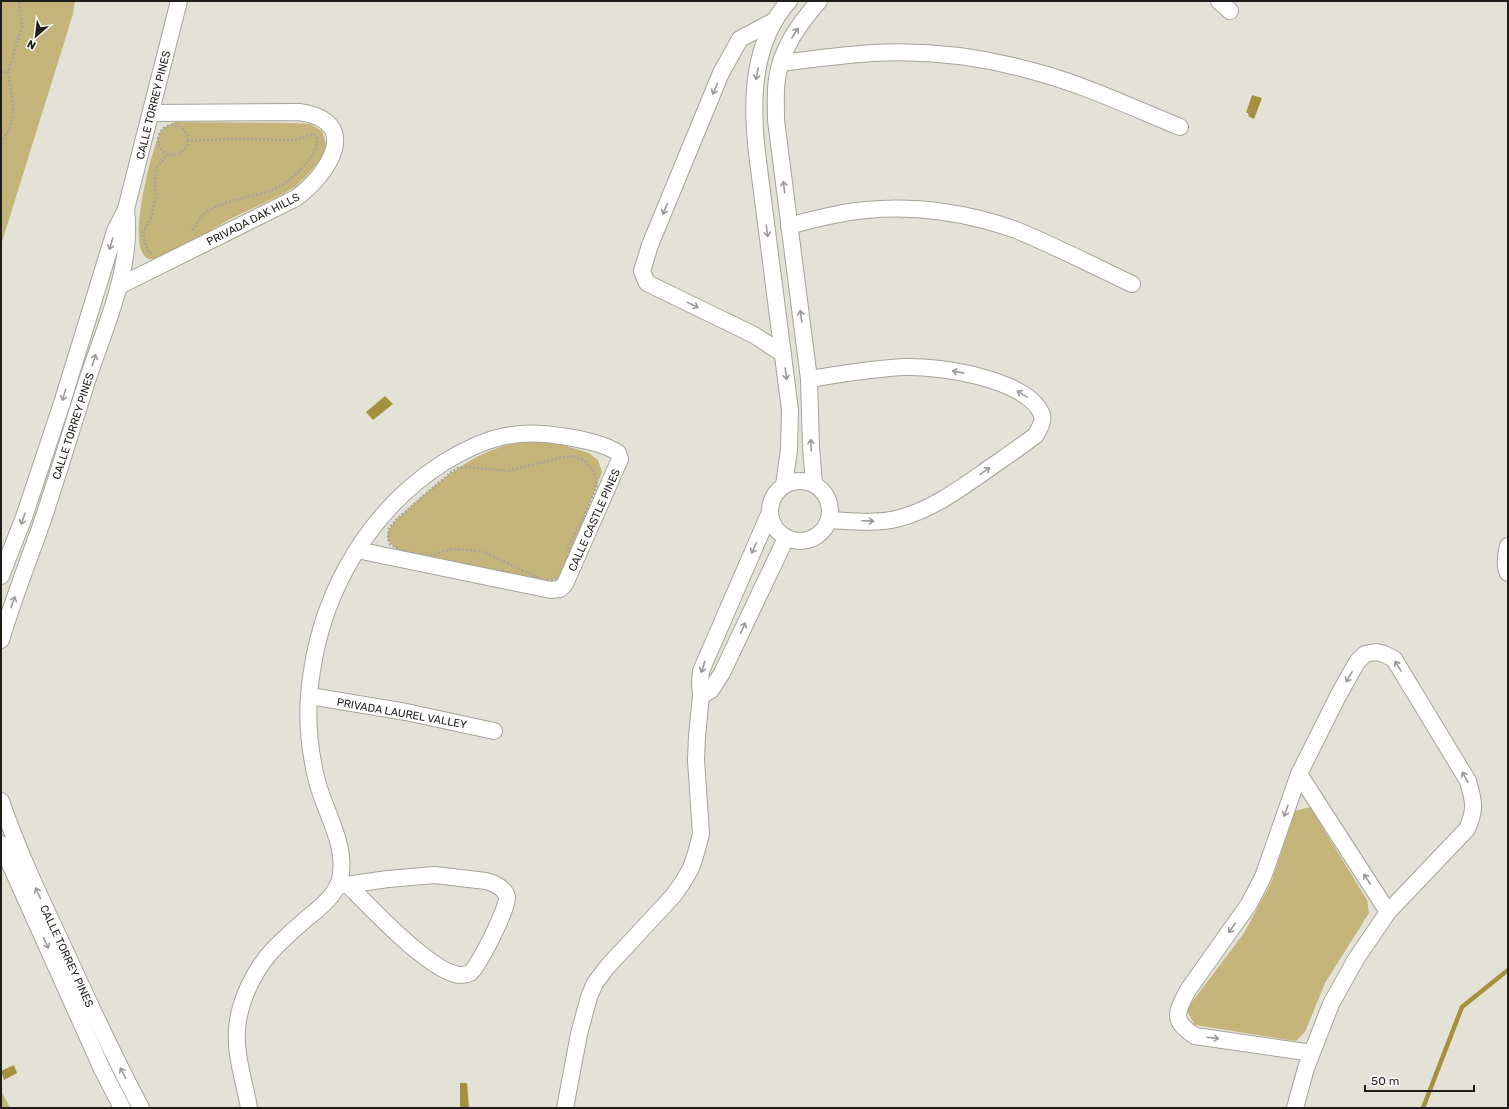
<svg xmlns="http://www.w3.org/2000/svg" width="1509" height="1109" font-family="Rubik,sans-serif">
	<rect width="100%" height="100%" fill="#e4e1d6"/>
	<g fill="#c4b47a">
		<polygon points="1,1 75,1 73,14 1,245"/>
		<path d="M174,122L293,123L310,124L322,131L326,144L323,157L309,173L295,187L279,196L232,218L165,257C160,259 153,261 147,258C126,247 151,151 160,133C162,128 169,125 174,122Z"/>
		<path d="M542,441L563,445L589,453L598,460L602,472L576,539L560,578L546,581L401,551C384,541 384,534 397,519C432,488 467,453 515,443C523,441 533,442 542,441Z"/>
		<polygon points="1310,807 1367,900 1369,913 1325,983 1305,1032 1296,1041 1195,1025 1186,1010 1244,933 1271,883 1295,811"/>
		<polygon points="1,1090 10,1108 1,1108"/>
	</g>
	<g fill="#a5903e">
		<polygon points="1252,95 1262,98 1254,119 1249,117 1248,113 1246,113"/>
		<polygon points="385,396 393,404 373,420 366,412"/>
		<polygon points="14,1065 17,1073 4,1080 1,1071"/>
		<polygon points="460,1083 467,1083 469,1108 460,1108"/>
	</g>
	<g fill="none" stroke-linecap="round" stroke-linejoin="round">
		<polyline stroke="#a5903e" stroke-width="4.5" points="1423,1108 1462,1007 1508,970"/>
		<g stroke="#a6a399" stroke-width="18">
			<g id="minor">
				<polyline points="1219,1 1230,11"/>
				<polyline points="774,21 740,39 721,73 650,245 642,271 647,283 754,335 783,354"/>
				<path d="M781,63C812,59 843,55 874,53C928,50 984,57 1036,72C1085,85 1133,108 1180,127"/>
				<path d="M789,226C814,219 840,212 866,210C916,205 969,213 1016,230C1055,246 1094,266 1132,284"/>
				<path d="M119,286L296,198C329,174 363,121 299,112L151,113"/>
				<path d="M809,379C842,374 874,368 906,367C939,366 1029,379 1042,415C1044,421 1039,429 1036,435C1019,448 1001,460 984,472C957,491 929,511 896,519C874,524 851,521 829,520"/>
				<circle cx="800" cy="511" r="30"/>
				<path d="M814,484L811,447L809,379L776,120C776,107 775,93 777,79C781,49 799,24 819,1"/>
				<path d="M784,485L789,450L790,410L757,153C751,101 752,42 789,1"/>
				<path d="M1508,546C1506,554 1504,565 1508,573"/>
				<polyline points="1,576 24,517 62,403 115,231 126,209 179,1"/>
				<path d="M1,640C12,603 26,567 39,531C57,479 72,427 89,375C107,322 133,266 126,209"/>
				<polyline points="310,696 406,712 494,731"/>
				<polyline points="701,696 711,690 722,673 786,538"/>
				<polyline points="1299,774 1388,912"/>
				<path d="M1,801C18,851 41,899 63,946C88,1001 113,1055 141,1108"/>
				<polyline points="1,844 102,1069 122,1108"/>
				<path d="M338,886L388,879L435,875L486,881C494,883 505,888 507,897C509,906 478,968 470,973C468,974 464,975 461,975C433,975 369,906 348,885"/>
				<path d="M249,1108C245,1084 235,1055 237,1031C237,1019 241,1006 245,995C260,959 276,945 305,920C318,909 336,896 340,879C348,844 323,810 316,777C308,743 306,705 312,671C324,588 371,509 443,463C482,439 514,428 561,436C576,438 607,444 618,453L620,459L565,584L560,589L551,590L357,550"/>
				<polyline points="565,1108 579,1034 589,997 595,983 608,966 673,896 683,882 691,868 696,853 701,834 696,760 697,736 701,696 700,683 701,671 770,512"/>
				<path d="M1295,1108L1306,1068L1331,1004L1356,959L1388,912L1467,829C1476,809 1474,802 1468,781L1394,659L1384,654L1376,652L1365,654L1357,662L1338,696L1299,774L1263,877L1249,904L1188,990C1176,1013 1171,1020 1195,1036L1312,1053"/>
			</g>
		</g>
		<g stroke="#a6a49b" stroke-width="2.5" stroke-dasharray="2 2" stroke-linecap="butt">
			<polyline points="1,72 8,72"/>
			<circle cx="173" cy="140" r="15"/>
			<path d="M187,141L231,139L295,140L312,134L317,136C318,146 314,153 308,161C298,174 283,187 267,192C248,197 229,200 211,209C199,215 199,223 191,232"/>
			<polyline points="1,143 9,130 12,117 13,104 8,72 22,27 19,1"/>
			<polyline points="152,253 149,253 145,242 143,233 151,217 156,197 155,184 157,167 168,154"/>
			<polygon points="574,456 585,461 594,472 597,485 583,520 569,544 566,567 560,578 546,581 541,579 484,552 467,550 452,549 426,556 401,551 390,544 388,538 389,528 397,519 450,473 458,468 469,467 507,471 560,458"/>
		</g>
		<use href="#minor" stroke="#fff" stroke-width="16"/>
	</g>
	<defs><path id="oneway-shaft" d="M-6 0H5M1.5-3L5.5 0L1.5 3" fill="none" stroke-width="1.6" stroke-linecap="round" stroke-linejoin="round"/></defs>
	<g stroke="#9a9998">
		<use href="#oneway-shaft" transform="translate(795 33) rotate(-57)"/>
		<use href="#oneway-shaft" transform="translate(757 74) rotate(101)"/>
		<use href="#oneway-shaft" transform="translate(715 89) rotate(113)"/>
		<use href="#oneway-shaft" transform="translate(784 187) rotate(-97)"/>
		<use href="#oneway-shaft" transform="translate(665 209) rotate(113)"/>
		<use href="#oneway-shaft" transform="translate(767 231) rotate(82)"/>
		<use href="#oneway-shaft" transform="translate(111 244) rotate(107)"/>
		<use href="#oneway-shaft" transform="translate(693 305) rotate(26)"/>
		<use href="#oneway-shaft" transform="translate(801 316) rotate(-98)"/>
		<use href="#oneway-shaft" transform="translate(94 360) rotate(-72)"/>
		<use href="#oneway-shaft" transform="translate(958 372) rotate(-170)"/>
		<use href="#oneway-shaft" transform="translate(786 374) rotate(83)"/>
		<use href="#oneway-shaft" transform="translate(1022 394) rotate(-148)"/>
		<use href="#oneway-shaft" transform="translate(64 395) rotate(107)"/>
		<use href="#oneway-shaft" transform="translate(811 445) rotate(-92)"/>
		<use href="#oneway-shaft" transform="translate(985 471) rotate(-35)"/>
		<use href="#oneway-shaft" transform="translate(23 519) rotate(109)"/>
		<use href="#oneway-shaft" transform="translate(868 521) rotate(2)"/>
		<use href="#oneway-shaft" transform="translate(754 548) rotate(114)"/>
		<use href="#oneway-shaft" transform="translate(13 602) rotate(-70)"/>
		<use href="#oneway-shaft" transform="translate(743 628) rotate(-65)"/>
		<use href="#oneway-shaft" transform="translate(1398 666) rotate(-121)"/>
		<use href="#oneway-shaft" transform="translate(703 667) rotate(108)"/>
		<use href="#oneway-shaft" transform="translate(1349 677) rotate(120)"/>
		<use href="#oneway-shaft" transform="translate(1465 777) rotate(-119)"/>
		<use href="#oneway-shaft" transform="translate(1286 811) rotate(109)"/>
		<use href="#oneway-shaft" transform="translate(1367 879) rotate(-123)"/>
		<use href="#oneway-shaft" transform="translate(38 893) rotate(-114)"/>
		<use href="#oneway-shaft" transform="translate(1232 928) rotate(126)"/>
		<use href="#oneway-shaft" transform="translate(46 943) rotate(65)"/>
		<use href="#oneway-shaft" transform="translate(1213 1038) rotate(7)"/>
		<use href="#oneway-shaft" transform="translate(123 1073) rotate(-117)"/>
	</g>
	<g text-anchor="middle" stroke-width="3.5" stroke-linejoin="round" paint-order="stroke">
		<g font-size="11" fill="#1e1d19" stroke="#fff">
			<text transform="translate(153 105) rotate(-76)" y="4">CALLE TORREY PINES</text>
			<text transform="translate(253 219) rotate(-27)" y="4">PRIVADA DAK HILLS</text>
			<text transform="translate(73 426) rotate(-72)" y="4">CALLE TORREY PINES</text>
			<text transform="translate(594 520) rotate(-66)" y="4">CALLE CASTLE PINES</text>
			<text transform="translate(402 713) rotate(10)" y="4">PRIVADA LAUREL VALLEY</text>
			<text transform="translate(67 956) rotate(65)" y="4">CALLE TORREY PINES</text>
		</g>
	</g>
	<rect width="1509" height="1109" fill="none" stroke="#1e1d19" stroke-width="4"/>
	<g transform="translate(36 36) rotate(208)" stroke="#ffffff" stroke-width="3" paint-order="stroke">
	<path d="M0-3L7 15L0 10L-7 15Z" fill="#1e1d19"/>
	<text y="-6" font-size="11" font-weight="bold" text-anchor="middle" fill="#1e1d19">N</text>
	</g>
	<path d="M1365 1085v6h109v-6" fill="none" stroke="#1e1d19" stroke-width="2"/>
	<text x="1371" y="1085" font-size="12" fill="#1e1d19" stroke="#ffffff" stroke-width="3" paint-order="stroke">50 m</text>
</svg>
